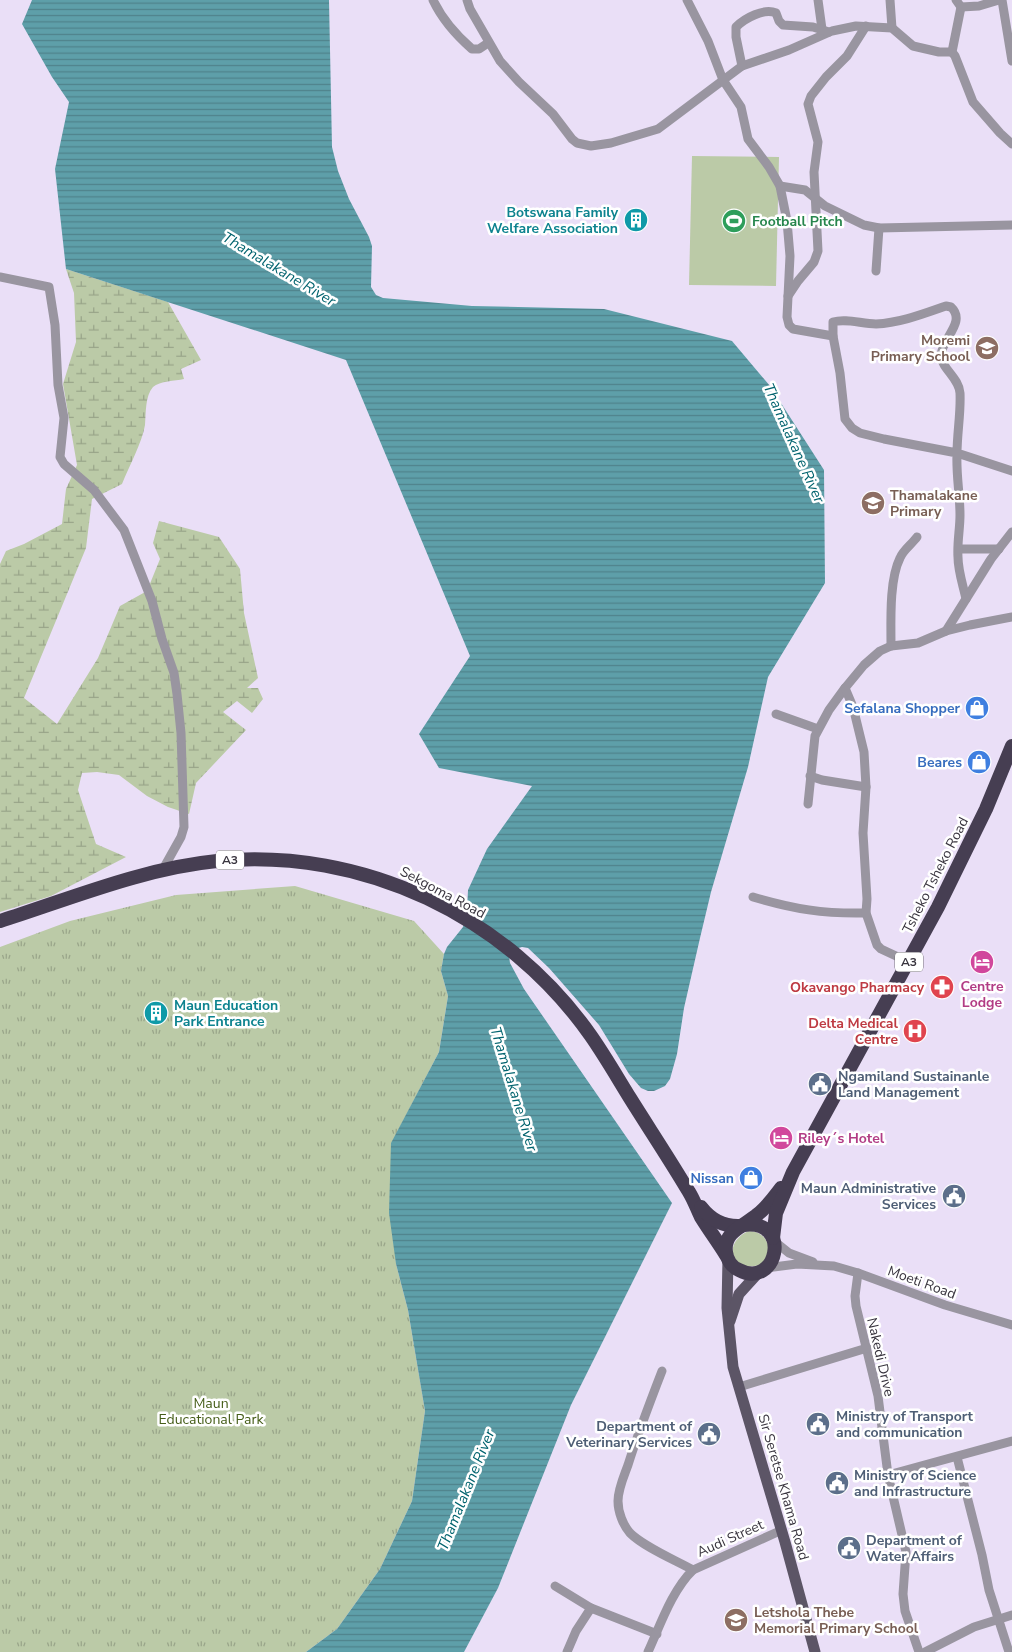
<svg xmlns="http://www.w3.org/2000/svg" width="1012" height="1652" font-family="'Nunito Sans',sans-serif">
	<defs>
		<pattern id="wetland-marsh" width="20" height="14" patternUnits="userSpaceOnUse" patternTransform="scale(1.25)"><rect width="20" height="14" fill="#bbcaa7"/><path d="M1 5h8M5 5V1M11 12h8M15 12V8" fill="none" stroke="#99a589"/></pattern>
		<pattern id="park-tufts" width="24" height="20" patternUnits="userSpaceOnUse" patternTransform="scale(1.25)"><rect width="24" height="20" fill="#bbcaa7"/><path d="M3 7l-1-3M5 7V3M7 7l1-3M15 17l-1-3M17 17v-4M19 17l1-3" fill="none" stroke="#99a589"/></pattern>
		<pattern id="water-rules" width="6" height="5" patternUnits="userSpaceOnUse" patternTransform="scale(1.25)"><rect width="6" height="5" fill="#5e9fa9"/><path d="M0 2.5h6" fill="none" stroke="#4f828b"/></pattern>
	</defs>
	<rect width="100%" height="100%" fill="#eadff7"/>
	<g fill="#bbcaa7">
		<polygon points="692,156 779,157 776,286 689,285"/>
		<path d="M749,1231C762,1232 766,1238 770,1249L763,1265L745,1267C742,1265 738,1263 736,1260C727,1248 738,1235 749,1231Z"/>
	</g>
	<path fill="url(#wetland-marsh)" d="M66,269L168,302L201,360L181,369L184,379C175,381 160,381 153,387C145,396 146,413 145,425C142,443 129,466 122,484L92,499L86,548L24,698L57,724L98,658L120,606L147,591L160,559L153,543L159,521L219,537L240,569L244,613L258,678L247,688H258L263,699L252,713L237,701L223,712L246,730L196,783L189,814L168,807L147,796L119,775L97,772L82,773L78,790L96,844L126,857L51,896L0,912V564L6,551L24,544L62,524L66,489L77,465L63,384L76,342L74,293Z"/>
	<polygon fill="url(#park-tufts)" points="295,886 414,921 444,954 441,971 448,996 439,1052 391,1144 396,1264 408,1310 425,1411 412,1501 380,1569 337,1629 306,1652 0,1652 0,947 70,921 176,895"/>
	<polygon fill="url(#water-rules)" points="32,0 329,0 332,147 338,171 349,199 369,237 372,246 371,287 376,295 383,298 472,306 604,309 732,341 770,386 824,470 825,583 768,677 748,767 711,892 700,938 684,1008 677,1054 670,1079 665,1086 654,1091 648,1091 641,1088 629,1074 599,1025 549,968 528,948 522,947 515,949 509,956 510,963 524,989 672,1203 571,1405 498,1588 464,1652 306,1652 337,1629 380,1569 412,1501 425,1411 408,1310 396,1264 389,1213 391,1143 439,1052 448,996 441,971 444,954 447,947 463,927 467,911 468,890 487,849 532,786 439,768 419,734 470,656 346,360 66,269 55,169 69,102 52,77 22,24"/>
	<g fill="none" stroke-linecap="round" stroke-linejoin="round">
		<g stroke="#9995a0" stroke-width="9">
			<path d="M433,0C442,19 456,35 472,49H479L488,43"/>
			<polyline points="467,0 470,9 500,61 519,82 553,114 572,139 577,143 591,146 611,143 658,129 742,66 789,50 832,31 856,26 892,28 913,46 939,52 952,52"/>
			<polyline points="687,0 708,41 723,80 741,107 748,139 769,167 780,186 787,221 790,256 787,317 789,325 793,329 833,336"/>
			<polyline points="818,0 822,29"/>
			<polyline points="890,0 892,28"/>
			<polyline points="956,0 961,7 952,52 955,56 973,102 1000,133 1012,144"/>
			<polyline points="1002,0 1012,61"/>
			<polyline points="961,7 979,6 999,0"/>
			<path d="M742,66L736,37V27C745,18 764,8 776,13L779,21L783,25L813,27L829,32"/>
			<polyline points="780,186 805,190 825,206 864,225 879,228 1012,225"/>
			<polyline points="876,271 879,228"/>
			<polyline points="0,277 49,287 55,325 58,385 64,418 60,457 64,464 94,490 124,530 152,601 162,639 174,673 177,694 181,733 184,827 181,837 162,871"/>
			<polyline points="788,296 798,281 814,262 818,251 814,172 818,142 808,104 811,96 826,77 847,56 866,26"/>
			<polyline points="959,549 999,549"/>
			<path d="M966,599C963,585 958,571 958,557C957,543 960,529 960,515C960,495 956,474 957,454C957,433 961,413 960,393C959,378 942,369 941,356C941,339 967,322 951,307L946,306C923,314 900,323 876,324C862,324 846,318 833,322V336L840,373L845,419L852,428L860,433L884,439L957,453L1012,471"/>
			<polyline points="946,631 991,559 1012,532"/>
			<path d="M891,646C891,622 889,580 900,558C903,550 912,544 917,537"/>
			<polyline points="776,714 818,729"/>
			<polyline points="810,776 822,780 866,787"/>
			<polyline points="808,804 815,736 829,710 845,688"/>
			<path d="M753,897C794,909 823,914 866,913"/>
			<polyline points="909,962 881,949 877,945 866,913 867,899 863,833 866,787 864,752 853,707 845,688 864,665 880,651 891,646 918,643 946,631 970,625 1012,617"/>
			<polyline points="774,1241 789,1253 813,1262"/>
			<polyline points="766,1268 797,1264 834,1266 858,1273 945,1305 1012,1325"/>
			<polyline points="858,1273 855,1296 856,1306 878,1396 888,1475 906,1552 903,1594 905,1611 919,1652"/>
			<path d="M662,1371C650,1402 638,1433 628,1465C624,1476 618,1489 618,1501C618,1512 623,1525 630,1533C644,1547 675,1560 693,1570"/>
			<polyline points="739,1387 867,1348"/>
			<polyline points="957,1457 982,1555 989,1590 1009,1652"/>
			<polyline points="888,1475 1012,1441"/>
			<polyline points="555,1586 591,1608 657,1634"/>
			<polyline points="567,1652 576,1631 591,1608"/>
			<path d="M648,1652C660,1626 672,1590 693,1570L782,1530"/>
			<polyline points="925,1652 974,1627 1012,1615"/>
		</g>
		<g stroke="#5c5566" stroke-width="11">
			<polyline points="728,1258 727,1308 733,1367 785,1542 815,1652"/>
			<polyline points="730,1321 739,1294 759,1272"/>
		</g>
		<g stroke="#463e52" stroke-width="14">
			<path d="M0,921C69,899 144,868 217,861C363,847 507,916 591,1036C605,1056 617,1077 630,1098C650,1130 670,1160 689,1192C694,1200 697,1209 701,1217C709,1230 718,1242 726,1255"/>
			<path d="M701,1207C711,1220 725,1227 741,1226"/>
			<path d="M744,1225C793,1219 777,1290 739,1270C732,1267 727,1260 726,1252C723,1231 745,1226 758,1214C767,1207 774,1197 781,1188"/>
			<polyline points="773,1238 776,1213 793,1172 938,907 986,809 1012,746"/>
		</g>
	</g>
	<defs>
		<g id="building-disc" transform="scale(1.25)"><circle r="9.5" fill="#0f9aa8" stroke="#fff"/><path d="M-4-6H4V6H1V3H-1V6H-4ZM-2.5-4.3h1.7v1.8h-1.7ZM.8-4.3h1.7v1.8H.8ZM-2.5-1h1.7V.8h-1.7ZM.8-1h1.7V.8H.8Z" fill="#fff"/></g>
		<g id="stadium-disc" transform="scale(1.25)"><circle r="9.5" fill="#2e9e5b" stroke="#fff"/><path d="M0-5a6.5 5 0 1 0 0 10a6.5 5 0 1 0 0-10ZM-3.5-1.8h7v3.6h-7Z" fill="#fff"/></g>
		<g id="school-disc" transform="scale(1.25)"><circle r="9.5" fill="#8d6e63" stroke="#fff"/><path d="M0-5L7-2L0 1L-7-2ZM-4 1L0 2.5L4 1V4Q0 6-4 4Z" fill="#fff"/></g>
		<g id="shop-disc" transform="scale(1.25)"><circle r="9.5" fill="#3f7fe0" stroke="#fff"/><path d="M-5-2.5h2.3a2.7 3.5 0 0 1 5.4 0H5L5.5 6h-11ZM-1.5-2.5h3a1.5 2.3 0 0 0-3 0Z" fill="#fff"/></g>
		<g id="hotel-disc" transform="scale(1.25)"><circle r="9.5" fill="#d1479c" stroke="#fff"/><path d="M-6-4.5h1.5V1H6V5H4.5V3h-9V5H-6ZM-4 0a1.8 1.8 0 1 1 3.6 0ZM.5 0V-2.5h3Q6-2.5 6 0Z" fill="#fff"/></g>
		<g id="pharmacy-disc" transform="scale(1.25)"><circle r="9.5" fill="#e0444e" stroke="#fff"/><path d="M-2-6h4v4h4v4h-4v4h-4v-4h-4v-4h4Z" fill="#fff"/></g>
		<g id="hospital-disc" transform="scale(1.25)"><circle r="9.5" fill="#e0444e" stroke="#fff"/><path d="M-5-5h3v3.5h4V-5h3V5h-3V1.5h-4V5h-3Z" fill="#fff"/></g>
		<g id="civic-disc" transform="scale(1.25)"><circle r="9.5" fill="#5c6f8a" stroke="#fff"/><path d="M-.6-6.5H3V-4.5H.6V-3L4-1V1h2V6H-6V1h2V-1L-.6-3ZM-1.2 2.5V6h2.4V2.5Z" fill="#fff"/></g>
	</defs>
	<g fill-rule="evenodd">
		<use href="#building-disc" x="636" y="220"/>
		<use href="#stadium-disc" x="734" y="221"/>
		<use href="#school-disc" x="987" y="348"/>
		<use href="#school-disc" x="873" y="503"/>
		<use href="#shop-disc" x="977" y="708"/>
		<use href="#shop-disc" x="979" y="762"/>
		<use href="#hotel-disc" x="982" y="962"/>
		<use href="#pharmacy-disc" x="942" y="987"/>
		<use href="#building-disc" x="156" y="1013"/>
		<use href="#hospital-disc" x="915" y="1031"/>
		<use href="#civic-disc" x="820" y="1084"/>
		<use href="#hotel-disc" x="781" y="1138"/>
		<use href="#shop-disc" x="751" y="1178"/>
		<use href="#civic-disc" x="954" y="1196"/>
		<use href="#civic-disc" x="818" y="1424"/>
		<use href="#civic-disc" x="709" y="1434"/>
		<use href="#civic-disc" x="837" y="1483"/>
		<use href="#civic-disc" x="849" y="1548"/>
		<use href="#school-disc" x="736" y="1620"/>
	</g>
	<g text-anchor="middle" stroke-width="5" stroke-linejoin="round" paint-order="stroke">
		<g fill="#fff" stroke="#747178" stroke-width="1">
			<rect x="216" y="850.5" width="28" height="19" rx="4"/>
			<rect x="895" y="952.5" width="28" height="19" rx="4"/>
		</g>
		<g font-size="12" font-weight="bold" fill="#38343e">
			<text x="230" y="864">A3</text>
			<text x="909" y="966">A3</text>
		</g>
		<g font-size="14" font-weight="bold" fill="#0d838f" stroke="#fff" text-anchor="end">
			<text x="618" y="217">Botswana Family<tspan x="618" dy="16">Welfare Association</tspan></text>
			<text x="174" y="1010" text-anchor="start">Maun Education<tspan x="174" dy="16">Park Entrance</tspan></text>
		</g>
		<g font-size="14" font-weight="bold" fill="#27864d" stroke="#fff" text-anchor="start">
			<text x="752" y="226">Football Pitch</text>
		</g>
		<g font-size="14" font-weight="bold" fill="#785e54" stroke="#fff" text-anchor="start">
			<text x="970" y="345" text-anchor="end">Moremi<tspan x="970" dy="16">Primary School</tspan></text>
			<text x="890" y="500">Thamalakane<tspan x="890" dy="16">Primary</tspan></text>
			<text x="754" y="1617">Letshola Thebe<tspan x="754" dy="16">Memorial Primary School</tspan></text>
		</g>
		<g font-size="14" font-weight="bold" fill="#366cbe" stroke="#fff" text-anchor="end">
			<text x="960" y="713">Sefalana Shopper</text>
			<text x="962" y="767">Beares</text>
			<text x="734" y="1183">Nissan</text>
		</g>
		<g font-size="14" fill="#38343e" stroke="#fff">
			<text transform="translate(935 875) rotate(-63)" y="5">Tsheko Tsheko Road</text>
			<text transform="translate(443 892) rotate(28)" y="5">Sekgoma Road</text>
			<text transform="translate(922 1282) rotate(20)" y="5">Moeti Road</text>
			<text transform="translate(881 1357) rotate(77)" y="5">Nakedi Drive</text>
			<text transform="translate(784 1487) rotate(74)" y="5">Sir Seretse Khama Road</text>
			<text transform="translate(730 1538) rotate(-24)" y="5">Audi Street</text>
		</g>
		<g font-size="14" font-weight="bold" fill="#b23c85" stroke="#fff">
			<text x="982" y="991">Centre<tspan x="982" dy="16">Lodge</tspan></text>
			<text x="798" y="1143" text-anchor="start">Riley´s Hotel</text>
		</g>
		<g font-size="14" font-weight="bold" fill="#be3a42" stroke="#fff" text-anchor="end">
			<text x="924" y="992">Okavango Pharmacy</text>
			<text x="898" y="1028">Delta Medical<tspan x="898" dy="16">Centre</tspan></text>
		</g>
		<g font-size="14" font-weight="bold" fill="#4e5e75" stroke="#fff" text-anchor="start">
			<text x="838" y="1081">Ngamiland Sustainanle<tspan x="838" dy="16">Land Management</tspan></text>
			<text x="936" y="1193" text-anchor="end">Maun Administrative<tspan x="936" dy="16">Services</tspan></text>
			<text x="836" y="1421">Ministry of Transport<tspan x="836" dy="16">and communication</tspan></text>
			<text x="692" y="1431" text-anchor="end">Department of<tspan x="692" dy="16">Veterinary Services</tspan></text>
			<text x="854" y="1480">Ministry of Science<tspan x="854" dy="16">and Infrastructure</tspan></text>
			<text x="866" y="1545">Department of<tspan x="866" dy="16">Water Affairs</tspan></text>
		</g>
		<g font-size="14" fill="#465e19" stroke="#fff">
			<text x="211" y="1408">Maun<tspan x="211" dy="16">Educational Park</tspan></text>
		</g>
		<g font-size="15" font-style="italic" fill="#00636e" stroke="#fff">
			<text transform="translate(279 269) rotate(31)" y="5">Thamalakane River</text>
			<text transform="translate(794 443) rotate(66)" y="5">Thamalakane River</text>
			<text transform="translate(514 1089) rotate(73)" y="5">Thamalakane River</text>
			<text transform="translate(466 1490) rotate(-68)" y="5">Thamalakane River</text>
		</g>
	</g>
</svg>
